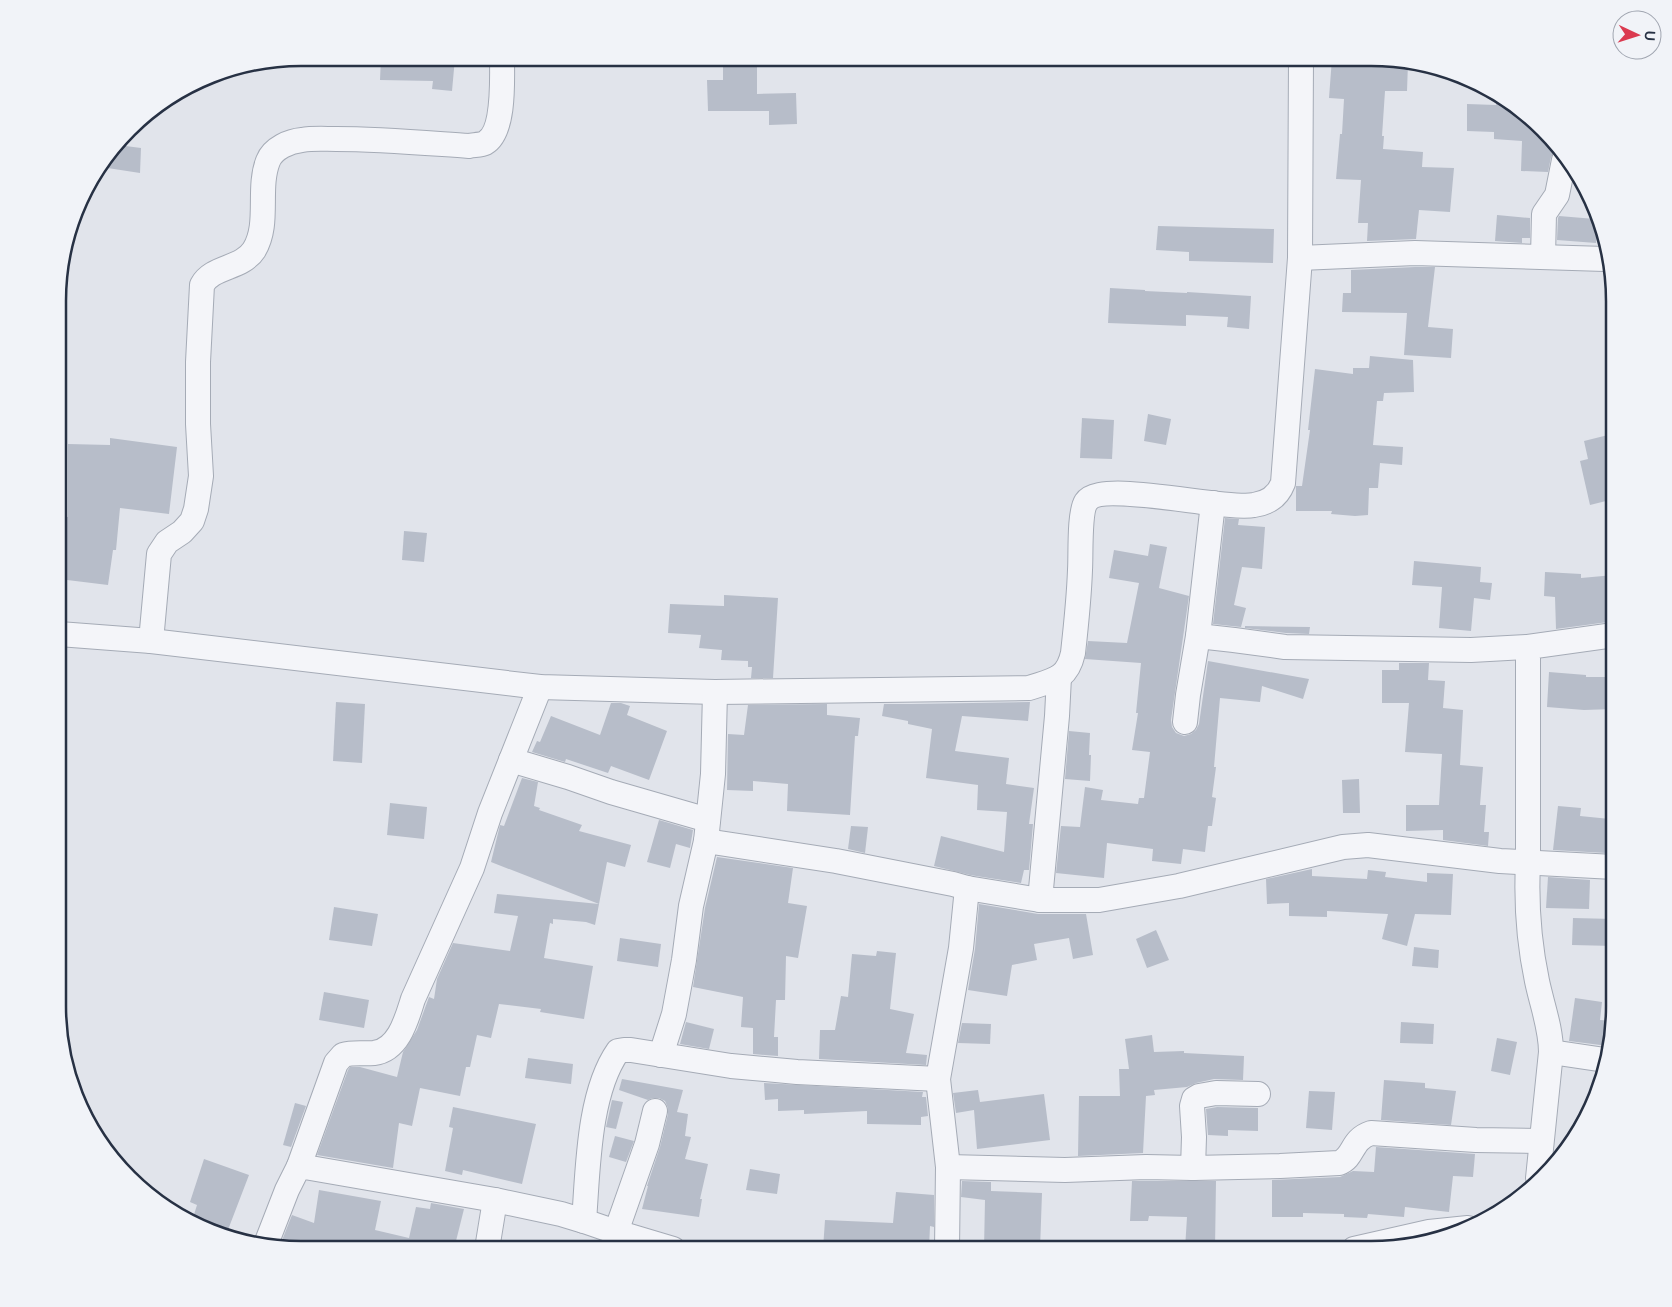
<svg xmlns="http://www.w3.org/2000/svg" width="1672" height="1307" font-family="Lato,sans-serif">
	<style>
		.building { fill: #b7bdc9 }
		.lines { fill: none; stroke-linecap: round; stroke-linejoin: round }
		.street-casing { stroke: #a5abb6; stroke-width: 26 }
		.street { stroke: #f4f5f9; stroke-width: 24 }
		.rim { fill: none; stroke: #273144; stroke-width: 2.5 }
	</style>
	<rect width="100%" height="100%" fill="#e1e4eb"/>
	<!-- building -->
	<g class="building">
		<path d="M381 58H455L452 91 432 89 433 81 380 80Z"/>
		<path d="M723 58H757V94L796 93 797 124 769 125V111H708L707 80H723Z"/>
		<path d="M1332 58H1386L1408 63 1407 91H1385L1382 136H1384L1383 149 1423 152 1422 167 1454 168 1450 212 1419 210 1416 239 1367 241 1368 223H1358L1361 180 1336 179 1340 134H1342L1344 99 1329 98Z"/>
		<path d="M1497 97 1532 118 1556 150 1551 157 1548 172 1521 171 1522 141 1494 139V132L1467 131V104L1496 105Z"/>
		<path d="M118 145 141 148 140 173 101 167Z"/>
		<path d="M1497 215 1530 218V238H1522V243L1495 241Z"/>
		<path d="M1559 216 1595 219 1597 228 1596 243 1557 240 1558 218Z"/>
		<path d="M1158 226 1274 229 1273 263 1189 261V252L1156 250Z"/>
		<path d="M1415 267H1435L1428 327 1453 329 1451 358 1404 355 1407 313 1342 312 1343 293H1351V270Z"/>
		<path d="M1110 288 1145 290V291L1187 293V292L1251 296 1249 329 1227 327 1228 317 1186 315V326L1108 323Z"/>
		<path d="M1370 356 1413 360 1414 392 1384 393 1383 401H1377L1373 445 1403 447 1402 465 1380 463 1378 488H1369L1368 515 1355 516 1331 514 1332 511H1296V486H1302L1310 430H1308L1315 369 1353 374V368H1369Z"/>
		<path d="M1148 414 1171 419 1166 445 1144 441Z"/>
		<path d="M1082 418 1114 420 1112 459 1080 458Z"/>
		<path d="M1608 435 1614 463V499L1590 505 1580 461 1588 459 1584 441Z"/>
		<path d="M110 438 177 447 169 514 120 508 116 550H113L108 585 59 579V516L68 517V444L110 445Z"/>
		<path d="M1225 518 1239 519 1238 525 1265 527 1262 569 1242 567 1234 605 1246 608 1241 627 1213 624Z"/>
		<path d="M404 531 427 533 424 562 402 560Z"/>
		<path d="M1150 544 1167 547 1159 588 1189 596 1171 720 1172 727 1176 733 1184 736 1191 734 1196 730 1199 724 1208 661 1309 679 1303 699 1262 686 1260 702 1220 698 1214 767H1216L1212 797 1216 798 1212 826H1208L1205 852 1183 849 1181 864 1152 861 1153 849 1107 843 1104 878 1056 873 1061 826 1080 827 1085 787 1103 790 1101 800 1138 804 1139 798H1144L1150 752 1132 750 1138 713H1136L1141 663 1085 659 1088 641 1127 643 1139 583 1109 578 1114 550 1148 556Z"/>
		<path d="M1414 561 1481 567 1480 582 1492 583 1490 600 1474 598 1471 631 1439 628 1442 587 1412 585Z"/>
		<path d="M1545 572 1581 574V578L1614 575V598L1607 599 1608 622 1556 629 1555 597 1544 596Z"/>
		<path d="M724 595 778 598 773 678H751L752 667H748V661L721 660 722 650 699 648 701 635 668 633 670 604 724 606Z"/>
		<path d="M1245 626 1310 627 1309 634 1286 633 1245 628Z"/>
		<path d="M1399 663H1429L1428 680 1445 681 1443 708 1463 710 1460 765 1483 767 1480 805H1486L1484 832H1489L1488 846 1443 840V830L1406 831V805H1439L1442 754 1405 752 1409 703H1382V670H1399Z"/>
		<path d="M1549 672 1586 675V677H1614V709L1584 710 1547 707Z"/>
		<path d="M336 702 365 704 362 763 333 761Z"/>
		<path d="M1030 702 1028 721 962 716 955 751 1009 758 1006 784 1034 788 1029 824H1033L1029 870H1024L1021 883 970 875 934 866 941 836 1004 852 1007 812 977 810 978 785 926 778 932 729 908 724V721L882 716 884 704H911Z"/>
		<path d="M611 703H621L630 706 627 715 667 731 649 780 611 766 608 773 566 759 565 762 532 752 537 741 540 742 551 716 600 735Z"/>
		<path d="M827 704V715L860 718 858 736H855L850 815 787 811 788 784 753 781V791L727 790 728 734 744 735 748 705Z"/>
		<path d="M1069 731 1090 733 1089 755H1091L1090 781 1065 779Z"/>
		<path d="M522 778 538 782 534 806 540 808 539 810 582 825 579 831 631 845 625 867 607 862 599 904 491 862 500 825 504 826Z"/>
		<path d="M1359 779 1360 813H1343L1342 780Z"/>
		<path d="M390 803 427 807 424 839 387 835Z"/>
		<path d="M1558 806 1581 808 1580 816 1610 819 1606 853 1553 850Z"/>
		<path d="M659 820 693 830 690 848 676 844 670 868 647 862Z"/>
		<path d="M851 826 868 827 865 853 848 849Z"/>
		<path d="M717 857 793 868 788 903 807 906 798 958 786 956 785 1000H776L774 1037H778V1056L753 1054V1028L741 1027 743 997 693 987 705 908Z"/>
		<path d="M1312 869V876L1367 879 1368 870 1386 872 1385 877 1427 882V873L1453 874 1451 915 1415 914 1407 946 1382 939 1388 914 1327 911V917L1289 916V903L1267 904 1266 879Z"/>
		<path d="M1548 877 1590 880 1589 909 1546 908Z"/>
		<path d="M497 894 599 904 595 925 586 922 553 919V924L550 923 544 958 593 966 584 1019 540 1012 541 1009 499 1004 491 1038 477 1035 470 1067H466L460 1096 420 1088 412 1126 399 1123 393 1168 317 1155 348 1070 350 1067H360L397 1077 403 1052 417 1030 429 997 434 999 437 979 453 943 510 951 518 916 494 913Z"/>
		<path d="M979 904 1038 914H1086L1093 955 1073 959 1069 938 1034 944 1037 960 1012 965 1007 996 968 990 975 949Z"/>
		<path d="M334 907 378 914 372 946 329 940Z"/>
		<path d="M1573 918 1614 919V946L1572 945Z"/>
		<path d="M1156 930 1169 960 1147 968 1136 939Z"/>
		<path d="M620 938 661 944 658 967 617 961Z"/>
		<path d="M1414 947 1439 950 1438 968 1412 966Z"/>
		<path d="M877 951 896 953 890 1009 914 1014 906 1053 927 1055 926 1065 819 1059 820 1030H835L841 996 848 997 852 954 876 956Z"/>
		<path d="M324 992 369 1000 364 1028 319 1020Z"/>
		<path d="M1575 998 1602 1002 1600 1020 1614 1021 1608 1046 1569 1041Z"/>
		<path d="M686 1022 714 1029 709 1049 680 1044Z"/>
		<path d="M1401 1022 1434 1024 1433 1044 1400 1043Z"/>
		<path d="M962 1023 991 1024 990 1044 958 1043Z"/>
		<path d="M1152 1035 1154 1052 1184 1051V1053L1244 1056 1243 1080 1214 1079 1196 1083 1187 1087 1154 1090 1155 1095 1146 1096 1143 1153 1078 1156 1079 1096H1120L1119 1069H1129L1125 1039Z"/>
		<path d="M1497 1038 1517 1042 1510 1075 1491 1071Z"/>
		<path d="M528 1058 573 1064 571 1084 525 1078Z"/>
		<path d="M622 1079 683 1090 677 1112 688 1114 685 1136 691 1137 685 1159 708 1164 700 1199H702L699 1217 642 1209 648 1186H647L660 1147 668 1114V1108L665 1101 659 1098H652L648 1100 619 1090Z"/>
		<path d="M1384 1080 1425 1083V1088L1456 1091 1451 1125 1381 1120Z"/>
		<path d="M764 1083 923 1092 922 1097H926L928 1116 921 1117V1125L867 1124V1111L804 1114V1110L778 1111V1099L765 1100Z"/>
		<path d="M978 1090 980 1102 1044 1094 1050 1140 977 1149 974 1110 956 1113 953 1093Z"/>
		<path d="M1309 1091 1335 1092 1332 1130 1306 1128Z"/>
		<path d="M612 1100 623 1102 616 1129 606 1127Z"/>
		<path d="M295 1103 306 1106 291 1147 283 1145Z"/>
		<path d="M453 1107 536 1124 522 1184 463 1170 462 1175 445 1171 453 1128 449 1127Z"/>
		<path d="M1217 1107 1258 1108V1131L1228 1130V1136L1208 1135 1206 1109Z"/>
		<path d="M615 1136 634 1141 626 1162 609 1157Z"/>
		<path d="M1376 1147 1475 1154 1473 1177 1453 1176 1449 1212 1405 1207 1404 1217 1368 1214 1367 1218 1344 1217V1214L1303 1213V1217H1272V1180L1340 1177 1353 1171 1374 1172Z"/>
		<path d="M204 1159 249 1175 226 1235 208 1231 192 1221 197 1205 190 1202Z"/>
		<path d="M750 1169 780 1174 777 1194 746 1190Z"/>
		<path d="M962 1181 991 1182V1191L1042 1193 1040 1249H984L985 1200 961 1197Z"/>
		<path d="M1132 1181H1216L1215 1249H1185L1187 1217 1149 1216 1148 1221H1130Z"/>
		<path d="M319 1190 381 1201 375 1230 409 1238 416 1207 430 1209 431 1203 464 1209 454 1249H286L279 1248 292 1215 314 1223Z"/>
		<path d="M896 1192 934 1195V1227L930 1226 929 1249 850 1248V1249H823L825 1220 893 1223Z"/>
	</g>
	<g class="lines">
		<defs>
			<g id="street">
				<path d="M1543 257 1544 214 1557 195 1564 160"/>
				<path d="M1300 258 1415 253 1605 259"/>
				<path d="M59 634 151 641 540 687 715 692 1029 688C1053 680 1067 680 1073 653 1076 626 1079 598 1080 570 1081 555 1079 513 1086 502 1100 479 1225 511 1254 505 1268 503 1278 496 1283 483L1300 258 1301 58"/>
				<path d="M1198 636 1234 640 1285 647 1471 650 1528 647"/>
				<path d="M151 641 159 554 167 542 182 532 192 521 196 509 201 476 198 424V362L202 285C212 266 242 269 254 250 270 224 257 189 268 161 273 148 290 141 302 140 313 138 325 139 336 139 381 139 425 143 469 146 474 145 481 145 485 143 505 132 502 78 502 58"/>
				<path d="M1185 722 1188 695 1198 636 1213 503"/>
				<path d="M511 760 568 777 611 792 708 820"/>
				<path d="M706 841 836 861 953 884 967 888 1040 900H1099L1179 886 1343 847 1368 845 1500 861 1614 867"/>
				<path d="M1040 900 1057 716 1059 677"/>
				<path d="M1551 1052 1605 1060"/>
				<path d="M661 1055 674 1014 684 960 691 906 706 841 713 774 715 692"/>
				<path d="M299 1166 336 1063 343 1055C353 1052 363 1054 374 1053 399 1050 407 1018 413 999L472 868 490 813 540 687"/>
				<path d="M948 1167 1065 1170 1146 1167 1193 1168 1194 1137 1192 1106 1194 1099 1199 1096 1216 1093 1258 1094"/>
				<path d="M1193 1168 1280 1166 1339 1163C1355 1157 1350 1140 1371 1133L1476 1140 1541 1141"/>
				<path d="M1538 1178 1551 1052C1551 1028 1542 1005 1537 981 1529 943 1526 903 1528 863V647L1614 635"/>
				<path d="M584 1221C588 1170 588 1094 618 1051L624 1050H631L731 1066 797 1072 938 1079"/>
				<path d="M616 1232 647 1144 655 1111"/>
				<path d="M266 1244 287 1190 299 1166 495 1200 561 1214 584 1221 616 1232 673 1249"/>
				<path d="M487 1249 495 1200"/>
				<path d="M947 1249 948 1167 938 1079 961 948 967 888"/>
				<path d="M1354 1249 1429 1232 1468 1228"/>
			</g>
		</defs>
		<!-- street casing -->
		<use href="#street" class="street-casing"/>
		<!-- street -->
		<use href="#street" class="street"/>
	</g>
	<!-- crop -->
	<path d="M0 0H1672V1307H0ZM301 66H1371A235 235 0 0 1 1606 301V1006A235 235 0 0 1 1371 1241H301A235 235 0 0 1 66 1006V301A235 235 0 0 1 301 66Z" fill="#f1f3f8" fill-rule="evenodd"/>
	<path class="rim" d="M301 66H1371A235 235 0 0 1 1606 301V1006A235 235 0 0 1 1371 1241H301A235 235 0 0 1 66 1006V301A235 235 0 0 1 301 66Z"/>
	<!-- north arrow -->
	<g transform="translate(1637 35) rotate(94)"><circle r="24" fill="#f1f3f8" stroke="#a0a5b0"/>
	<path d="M0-4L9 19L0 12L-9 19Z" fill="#db3a50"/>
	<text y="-8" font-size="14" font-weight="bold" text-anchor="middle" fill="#273144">U</text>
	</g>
</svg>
